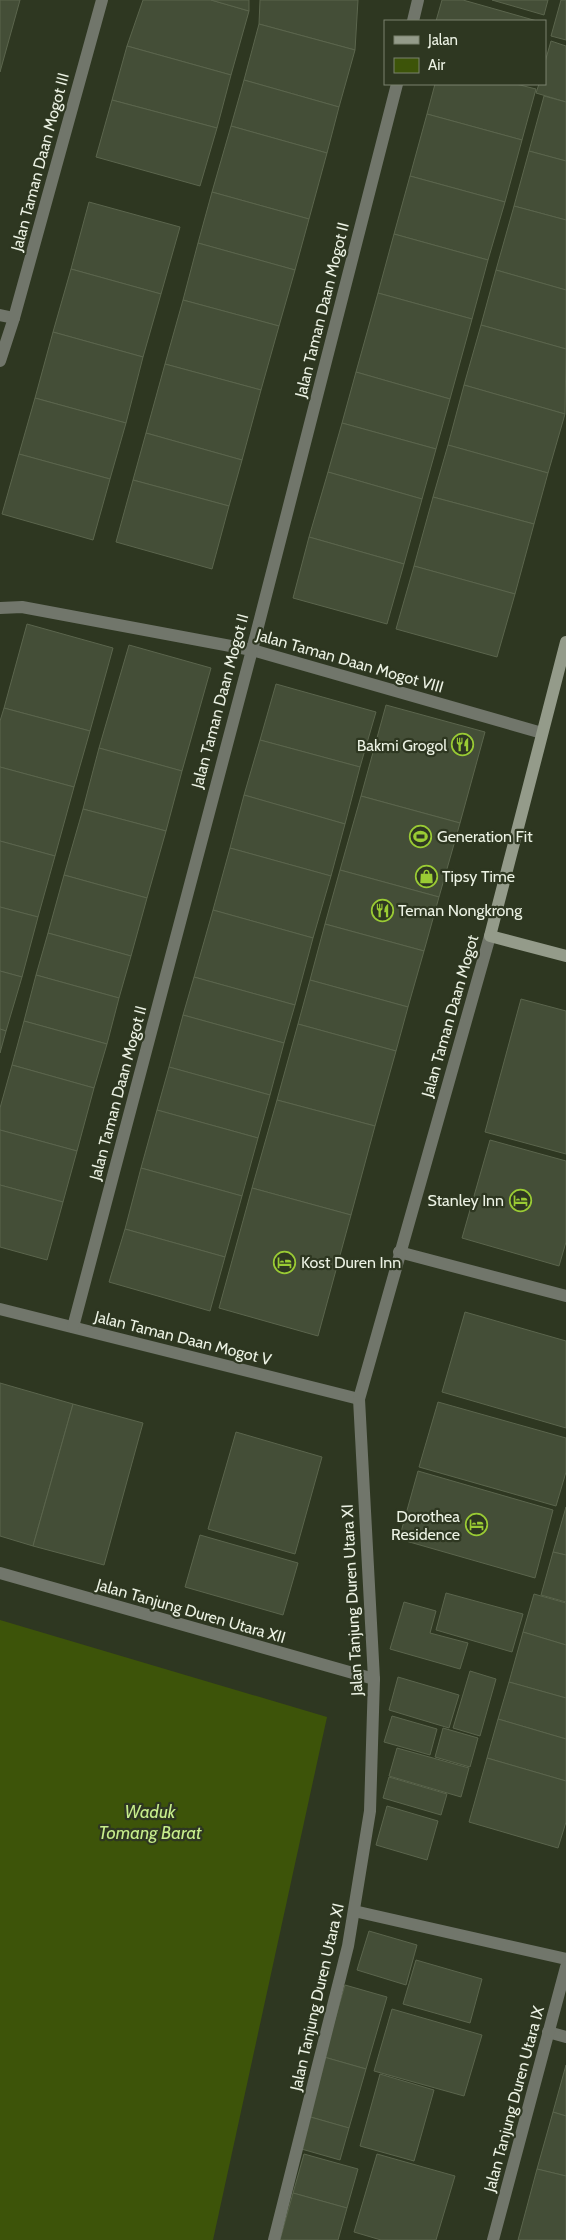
<svg xmlns="http://www.w3.org/2000/svg" width="566" height="2240" font-family="Cabin,sans-serif">
	<style>
		.water { fill: #3d5409 }
		.building { fill: #444e37; stroke: #5b654d }
		.lines { fill: none; stroke-linecap: round; stroke-linejoin: round }
		.street { stroke: #71766b; stroke-width: 12 }
		.secondary { stroke: #949b8a; stroke-width: 12 }
		.labels { text-anchor: middle; dominant-baseline: central; stroke-width: 4.5; stroke-linejoin: round; paint-order: stroke }
		.street-label { font-size: 16px; fill: #ecf2e4; stroke: #2e3721 }
		.poi-label { font-size: 16px; fill: #ecf2e4; stroke: #2e3721; text-anchor: start }
		.water-label { font-size: 18px; font-style: italic; fill: #c7ed8c; stroke: #2e3721 }
	</style>
	<rect width="100%" height="100%" fill="#2e3721"/>
	<!-- water -->
	<path class="water" d="M0 1620 327 1717 213 2240H0Z"/>
	<!-- building -->
	<g class="building">
		<path d="M0 0H20L0 72Z"/>
		<path d="M143 0H211L249 11 231 75 127 46Z"/>
		<path d="M211 0H249V11Z"/>
		<path d="M260 0H358L355 50 259 24Z"/>
		<path d="M442 0H463L537 21H436Z"/>
		<path d="M492 0H548L544 15Z"/>
		<path d="M561 0H566V40L551 36Z"/>
		<path d="M259 24 355 50 339 107 244 80Z"/>
		<path d="M551 41 566 46V102L536 93 539 84H545V62Z"/>
		<path d="M127 46 231 75 217 128 112 100Z"/>
		<path d="M244 80 339 107 327 153 231 126Z"/>
		<path d="M435 84H516L536 89 522 140 427 114Z"/>
		<path d="M544 96 566 102V161L529 151Z"/>
		<path d="M112 100 217 128 200 186 96 157Z"/>
		<path d="M427 114 522 140 505 202 410 176Z"/>
		<path d="M231 126 327 153 309 219 212 192Z"/>
		<path d="M529 151 566 161V220L514 206Z"/>
		<path d="M410 176 505 202 488 260 394 234Z"/>
		<path d="M212 192 309 219 295 270 198 243Z"/>
		<path d="M89 202 180 227 161 294 71 269Z"/>
		<path d="M514 206 566 220V290L496 270Z"/>
		<path d="M394 234 488 260 472 319 378 293Z"/>
		<path d="M198 243 295 270 279 326 183 300Z"/>
		<path d="M71 269 161 294 143 357 53 332Z"/>
		<path d="M496 270 566 290V349L481 325Z"/>
		<path d="M378 293 472 319 450 399 356 372Z"/>
		<path d="M183 300 279 326 261 390 165 364Z"/>
		<path d="M481 325 566 349 565 414 464 385Z"/>
		<path d="M53 332 143 357 126 423 35 398Z"/>
		<path d="M165 364 261 390 242 460 146 433Z"/>
		<path d="M356 372 450 399 436 449 342 423Z"/>
		<path d="M464 385 565 414 548 473 448 445Z"/>
		<path d="M35 398 126 423 110 479 19 454Z"/>
		<path d="M342 423 436 449 422 499 328 472Z"/>
		<path d="M146 433 242 460 229 506 133 480Z"/>
		<path d="M448 445 548 473 534 524 433 497Z"/>
		<path d="M19 454 110 479 93 540 2 514Z"/>
		<path d="M328 472 422 499 404 564 309 537Z"/>
		<path d="M133 480 229 506 212 569 116 542Z"/>
		<path d="M433 497 534 524 515 594 414 566Z"/>
		<path d="M309 537 404 564 387 624 293 598Z"/>
		<path d="M414 566 515 594 497 657 396 629Z"/>
		<path d="M27 624 113 648 90 731 4 708Z"/>
		<path d="M129 645 211 668 182 771 99 748Z"/>
		<path d="M276 684 376 712 360 767 260 740Z"/>
		<path d="M386 705 485 732 460 823 361 796Z"/>
		<path d="M4 708 90 731 74 787 0 767V721Z"/>
		<path d="M260 740 360 767 345 824 244 795Z"/>
		<path d="M99 748 182 771 166 831 83 809Z"/>
		<path d="M0 767 74 787 55 856 0 841Z"/>
		<path d="M244 795 345 824 331 876 230 848Z"/>
		<path d="M361 796 460 823 439 897 340 870Z"/>
		<path d="M83 809 166 831 147 898 64 875Z"/>
		<path d="M0 841 55 856 38 917 0 907Z"/>
		<path d="M230 848 331 876 313 938 213 910Z"/>
		<path d="M340 870 439 897 424 951 325 924Z"/>
		<path d="M64 875 147 898 131 956 48 933Z"/>
		<path d="M0 907 38 917 22 977 0 971Z"/>
		<path d="M213 910 313 938 295 1005 194 977Z"/>
		<path d="M325 924 424 951 408 1007 310 980Z"/>
		<path d="M48 933 131 956 119 998 36 975Z"/>
		<path d="M0 971 22 977 6 1031 0 1029Z"/>
		<path d="M36 975 119 998 107 1044 24 1021Z"/>
		<path d="M194 977 295 1005 284 1043 183 1015Z"/>
		<path d="M310 980 408 1007 396 1051 298 1024Z"/>
		<path d="M521 999 566 1011V1154L485 1132Z"/>
		<path d="M183 1015 284 1043 270 1095 169 1067Z"/>
		<path d="M24 1021 107 1044 94 1088 12 1065Z"/>
		<path d="M298 1024 396 1051 375 1126 277 1100Z"/>
		<path d="M0 1029 6 1031 0 1053Z"/>
		<path d="M12 1065 94 1088 77 1151 0 1130V1108Z"/>
		<path d="M169 1067 270 1095 258 1138 157 1110Z"/>
		<path d="M277 1100 375 1126 351 1215 252 1188Z"/>
		<path d="M157 1110 258 1138 242 1196 141 1168Z"/>
		<path d="M0 1130 77 1151 63 1202 0 1185Z"/>
		<path d="M490 1140 566 1161V1242L559 1266 462 1238Z"/>
		<path d="M141 1168 242 1196 225 1257 125 1229Z"/>
		<path d="M0 1185 63 1202 47 1260 0 1247Z"/>
		<path d="M252 1188 351 1215 318 1336 219 1308Z"/>
		<path d="M125 1229 225 1257 210 1311 109 1282Z"/>
		<path d="M465 1312 566 1341V1428L442 1392Z"/>
		<path d="M0 1383 73 1404 33 1546 0 1536Z"/>
		<path d="M438 1402 566 1438V1472L556 1506 419 1467Z"/>
		<path d="M73 1404 143 1423 104 1565 33 1546Z"/>
		<path d="M236 1432 322 1457 295 1554 208 1529Z"/>
		<path d="M418 1471 553 1510 535 1578 399 1539Z"/>
		<path d="M566 1507V1555L553 1552Z"/>
		<path d="M200 1535 298 1563 283 1615 185 1587Z"/>
		<path d="M553 1552 566 1555V1602L541 1595Z"/>
		<path d="M446 1593 523 1614 512 1652 436 1630Z"/>
		<path d="M534 1594 566 1603V1645L523 1632Z"/>
		<path d="M404 1602 436 1611 430 1633 468 1643 460 1669 390 1649Z"/>
		<path d="M523 1632 566 1645V1698L509 1682Z"/>
		<path d="M470 1671 496 1679 480 1736 453 1728Z"/>
		<path d="M398 1677 459 1695 449 1728 389 1710Z"/>
		<path d="M509 1682 566 1698V1739L498 1719Z"/>
		<path d="M392 1716 437 1729 430 1755 384 1742Z"/>
		<path d="M498 1719 566 1739V1781L487 1758Z"/>
		<path d="M443 1728 478 1738 470 1767 435 1757Z"/>
		<path d="M397 1748 469 1768 461 1797 389 1776Z"/>
		<path d="M487 1758 566 1781V1822L558 1848 469 1822Z"/>
		<path d="M389 1777 447 1794 441 1815 383 1798Z"/>
		<path d="M387 1806 438 1821 427 1860 376 1845Z"/>
		<path d="M369 1931 417 1945 406 1985 357 1970Z"/>
		<path d="M416 1960 482 1979 470 2023 403 2004Z"/>
		<path d="M345 1985 387 1997 366 2069 324 2057Z"/>
		<path d="M392 2009 482 2035 464 2096 374 2071Z"/>
		<path d="M324 2057 366 2069 349 2128 307 2116Z"/>
		<path d="M566 2065V2116L553 2112Z"/>
		<path d="M380 2074 434 2090 414 2161 360 2146Z"/>
		<path d="M553 2112 566 2116V2176L537 2169Z"/>
		<path d="M307 2116 349 2128 340 2160 298 2148Z"/>
		<path d="M304 2154 358 2169 347 2208 293 2193Z"/>
		<path d="M377 2154 455 2176 436 2240H381L354 2232Z"/>
		<path d="M537 2169 566 2176V2240H518Z"/>
		<path d="M293 2193 347 2208 338 2240H280Z"/>
	</g>
	<g class="lines">
		<!-- street -->
		<g class="street">
			<path d="M413 21 418 0"/>
			<path d="M0 315 14 318"/>
			<path d="M0 361 14 318 102 0"/>
			<path d="M0 608 22 607 252 650 542 733"/>
			<path d="M399 1252 566 1296"/>
			<path d="M0 1309 359 1399"/>
			<path d="M73 1327 252 650 397 84"/>
			<path d="M0 1573 374 1679"/>
			<path d="M354 1911 566 1959"/>
			<path d="M548 2032 566 2037"/>
			<path d="M274 2240 348 1946 370 1811 374 1679 359 1399 490 936"/>
			<path d="M493 2240 566 1967"/>
		</g>
		<!-- secondary -->
		<path class="secondary" d="M566 642 490 936 566 956"/>
	</g>
	<!-- icons -->
	<defs>
		<symbol id="restaurant-ring" viewBox="-11 -11 22 22"><circle r="9.5" fill="#2e3721" stroke="#9acb34" stroke-width="1.5"/><path d="M-5-6h1v4h1v-4h1v4h1v-4h1v5L-1.5 .5V6h-2V.5L-5-1ZM5-6V6H3V1.5H1.5Q1.5-4 5-6Z" fill="#9acb34"/></symbol>
		<symbol id="stadium-ring" viewBox="-11 -11 22 22"><circle r="9.5" fill="#2e3721" stroke="#9acb34" stroke-width="1.5"/><path d="M0-5a6.5 5 0 1 0 0 10a6.5 5 0 1 0 0-10ZM-3.5-1.8h7v3.6h-7Z" fill="#9acb34"/></symbol>
		<symbol id="shop-ring" viewBox="-11 -11 22 22"><circle r="9.5" fill="#2e3721" stroke="#9acb34" stroke-width="1.5"/><path d="M-5-2.5h2.3a2.7 3.5 0 0 1 5.4 0H5L5.5 6h-11ZM-1.5-2.5h3a1.5 2.3 0 0 0-3 0Z" fill="#9acb34"/></symbol>
		<symbol id="hotel-ring" viewBox="-11 -11 22 22"><circle r="9.5" fill="#2e3721" stroke="#9acb34" stroke-width="1.5"/><path d="M-6-4.5h1.5V1H6V5H4.5V3h-9V5H-6ZM-4 0a1.8 1.8 0 1 1 3.6 0ZM.5 0V-2.5h3Q6-2.5 6 0Z" fill="#9acb34"/></symbol>
	</defs>
	<g fill-rule="evenodd">
		<use href="#restaurant-ring" x="450" y="732" width="25" height="25"/>
		<use href="#stadium-ring" x="408" y="824" width="25" height="25"/>
		<use href="#shop-ring" x="414" y="864" width="25" height="25"/>
		<use href="#restaurant-ring" x="370" y="898" width="25" height="25"/>
		<use href="#hotel-ring" x="508" y="1188" width="25" height="25"/>
		<use href="#hotel-ring" x="272" y="1250" width="25" height="25"/>
		<use href="#hotel-ring" x="464" y="1512" width="25" height="25"/>
	</g>
	<g class="labels">
		<!-- street labels -->
		<g class="street-label">
			<text transform="translate(40 162) rotate(-75)">Jalan Taman Daan Mogot III</text>
			<text transform="translate(322 310) rotate(-76)">Jalan Taman Daan Mogot II</text>
			<text transform="translate(350 661) rotate(16)">Jalan Taman Daan Mogot VIII</text>
			<text transform="translate(220 701) rotate(-75)">Jalan Taman Daan Mogot II</text>
			<text transform="translate(450 1016) rotate(-74)">Jalan Taman Daan Mogot</text>
			<text transform="translate(118 1093) rotate(-75)">Jalan Taman Daan Mogot II</text>
			<text transform="translate(183 1338) rotate(14)">Jalan Taman Daan Mogot V</text>
			<text transform="translate(352 1600) rotate(-93)">Jalan Tanjung Duren Utara XI</text>
			<text transform="translate(191 1611) rotate(16)">Jalan Tanjung Duren Utara XII</text>
			<text transform="translate(317 1997) rotate(-77)">Jalan Tanjung Duren Utara XI</text>
			<text transform="translate(514 2099) rotate(-75)">Jalan Tanjung Duren Utara IX</text>
		</g>
		<!-- poi labels -->
		<g class="poi-label">
			<text x="447" y="745" text-anchor="end">Bakmi Grogol</text>
			<text x="437" y="836">Generation Fit</text>
			<text x="442" y="876">Tipsy Time</text>
			<text x="398" y="910">Teman Nongkrong</text>
			<text x="504" y="1200" text-anchor="end">Stanley Inn</text>
			<text x="301" y="1262">Kost Duren Inn</text>
			<text x="460" y="1516" text-anchor="end">Dorothea<tspan x="460" dy="18">Residence</tspan></text>
		</g>
		<!-- water labels -->
		<g class="water-label">
			<text x="150" y="1812">Waduk<tspan x="150" dy="21">Tomang Barat</tspan></text>
		</g>
	</g>
	<!-- legend -->
	<rect x="384" y="20" width="162" height="65" fill="#2e3721" stroke="#7a826f"/>
	<rect x="394" y="36" width="25" height="8" fill="#949b8a" stroke="#7a826f"/>
	<text x="428" y="45" font-size="15" fill="#ecf2e4">Jalan</text>
	<rect x="394" y="58" width="25" height="15" fill="#3d5409" stroke="#7a826f"/>
	<text x="428" y="70" font-size="15" fill="#ecf2e4">Air</text>
</svg>
